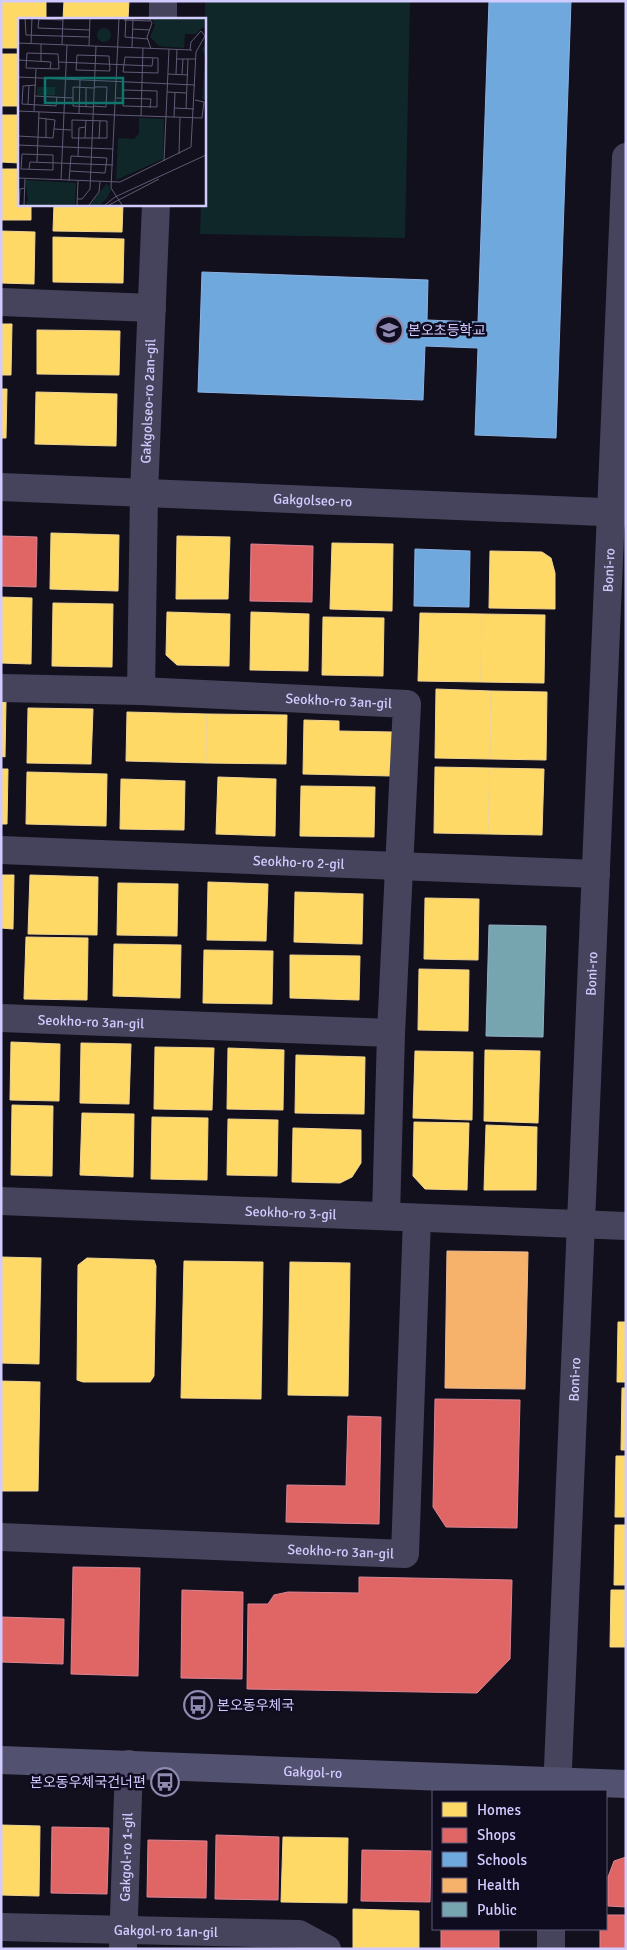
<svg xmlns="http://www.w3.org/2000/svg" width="627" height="1950" font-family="Signika,'Noto Sans KR',sans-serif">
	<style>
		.green { fill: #0f2728 }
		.homes { fill: #ffd966; stroke: #f2d594 }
		.shops { fill: #e06666; stroke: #dc8494 }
		.schools { fill: #6fa8dc; stroke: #8db2e6 }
		.health { fill: #f6b26b; stroke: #ebba97 }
		.public { fill: #76a5af; stroke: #92b0c7 }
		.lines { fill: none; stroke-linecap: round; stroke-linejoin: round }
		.minor { stroke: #46445d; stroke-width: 28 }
		.tertiary { stroke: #46445d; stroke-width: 28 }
		.secondary { stroke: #535170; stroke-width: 28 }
		.labels { text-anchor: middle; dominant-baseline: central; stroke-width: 5; stroke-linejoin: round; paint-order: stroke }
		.poi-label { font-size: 14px; fill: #d2cbff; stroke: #0f0c20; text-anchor: start }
		.street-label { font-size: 14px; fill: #d2cbff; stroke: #0f0c20 }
		.inset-road { fill: none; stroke: #5f5b77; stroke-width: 1 }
		.view { fill: #0f766e; fill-opacity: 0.15; stroke: #0f766e; stroke-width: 2.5 }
		.inset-edge { fill: none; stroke: #d2cbff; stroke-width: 2.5 }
	</style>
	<rect width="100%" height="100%" fill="#12101c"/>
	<!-- green -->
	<path class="green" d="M205 1H410L405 238 200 234 201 204H204Z"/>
	<!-- homes -->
	<g class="homes">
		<path d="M1 1H46V19H19V48H1Z"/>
		<path d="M64 1H129L128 19H63Z"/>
		<rect x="1" y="54" width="18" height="52"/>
		<path d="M1 115H19V163L1 162Z"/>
		<path d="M1 169H19V204H31V220H1Z"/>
		<path d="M54 204H123L122 232 53 231Z"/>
		<path d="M1 231 35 232 34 284 1 283Z"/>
		<path d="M53 237 124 239 123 283 53 282Z"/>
		<path d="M1 324H12L11 375H1Z"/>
		<path d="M37 330 120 331 119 375 37 374Z"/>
		<path d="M1 389H7L6 438H1Z"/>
		<path d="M36 392 117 394 116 446 35 444Z"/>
		<path d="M51 533 119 535 118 591 50 589Z"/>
		<path d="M177 536 230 537 228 599H176Z"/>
		<path d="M332 543 393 544 392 611 330 609Z"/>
		<path d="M490 551 542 552 551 558 555 573V609L489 608Z"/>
		<path d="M1 597 32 598 31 664 1 663Z"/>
		<path d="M53 603 113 604 112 667 52 666Z"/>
		<path d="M167 612 230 614 229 666 177 665 166 655Z"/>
		<path d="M251 612 309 614 308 671 250 670Z"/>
		<path d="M420 613 482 614 481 682 418 681Z"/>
		<path d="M482 614 545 615 544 683 481 682Z"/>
		<path d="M323 617 384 618 383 676 322 675Z"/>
		<path d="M436 689 491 691 490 759 435 758Z"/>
		<path d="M491 691 547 692 546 760 490 759Z"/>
		<path d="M1 702H6L5 757 1 756Z"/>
		<path d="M28 708 93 709 91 764 27 763Z"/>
		<path d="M127 712 207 714 206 763 126 761Z"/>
		<path d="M207 714 287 715 286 764 206 763Z"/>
		<path d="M304 720 339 721V731L392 732 391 776 303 774Z"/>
		<path d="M435 767 490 768 488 834 434 833Z"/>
		<path d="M490 768 544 769 542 835 488 834Z"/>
		<path d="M1 769H8L7 824H1Z"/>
		<path d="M27 772 107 774 106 826 26 824Z"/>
		<path d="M218 777 276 779 275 836 216 834Z"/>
		<path d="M121 779 185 781 184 830 120 829Z"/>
		<path d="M301 786 375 787 374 837 300 836Z"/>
		<path d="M1 875H14L13 929 1 928Z"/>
		<path d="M30 875 98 877 97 935 28 934Z"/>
		<path d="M208 882 268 884 266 941 207 940Z"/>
		<path d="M118 883 178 884 177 936 117 935Z"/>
		<path d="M295 892 363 894 362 944 294 942Z"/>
		<path d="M425 898 479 899 478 960 424 959Z"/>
		<path d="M26 937 88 938 87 1000 24 999Z"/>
		<path d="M114 944 181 945 180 998 113 996Z"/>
		<path d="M204 950 273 951 272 1004 203 1003Z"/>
		<path d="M290 955 360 956 359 1000 290 998Z"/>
		<path d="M419 969 469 970 468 1031 418 1030Z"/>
		<path d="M11 1042 60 1044 59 1101 10 1100Z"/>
		<path d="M81 1043 131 1044 129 1104 80 1103Z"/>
		<path d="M155 1047 214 1048 212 1110 154 1109Z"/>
		<path d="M228 1048 284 1050 283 1110 227 1109Z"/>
		<path d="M485 1050 540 1051 538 1123 484 1121Z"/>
		<path d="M415 1051 473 1052 472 1120 413 1118Z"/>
		<path d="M296 1055 365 1057 364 1114 295 1113Z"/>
		<path d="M12 1105 53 1106 52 1176 11 1175Z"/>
		<path d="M82 1113 134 1114 133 1177 80 1175Z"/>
		<path d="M152 1117 208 1118 207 1180 151 1179Z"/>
		<path d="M228 1119 278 1120 277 1176 227 1175Z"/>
		<path d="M414 1122 469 1123 467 1190 425 1189 413 1176Z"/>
		<path d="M486 1125 537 1127 536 1190H484Z"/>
		<path d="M293 1128 361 1130V1163L352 1177 340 1183 292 1182Z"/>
		<path d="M1 1257 41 1258 39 1364 1 1363Z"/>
		<path d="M87 1258 154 1260 156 1266 154 1376 150 1382H83L77 1380 78 1265Z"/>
		<path d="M184 1261 263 1262 261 1399 181 1398Z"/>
		<path d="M290 1262 350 1263 348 1396 288 1395Z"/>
		<path d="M618 1322H626V1382H617Z"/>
		<path d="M1 1381 40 1382 38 1491H1Z"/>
		<path d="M622 1388H626V1450H621Z"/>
		<path d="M616 1456H626V1517H615Z"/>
		<path d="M615 1525H626V1585H614Z"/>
		<path d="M611 1590H626V1647H610Z"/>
		<path d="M1 1825 40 1826 39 1896 1 1895Z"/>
		<path d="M283 1837 348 1838 347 1903 281 1902Z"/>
		<path d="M353 1909 419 1911V1949H353Z"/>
	</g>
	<!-- shops -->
	<g class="shops">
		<path d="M1 536 37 537 36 587 1 586Z"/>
		<path d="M251 544 313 546 312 602 250 601Z"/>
		<path d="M435 1399 520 1400 517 1528 446 1527 433 1507Z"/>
		<path d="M348 1416 381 1417 379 1524 286 1522 287 1485 346 1486Z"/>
		<path d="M73 1567 140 1568 138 1676 71 1674Z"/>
		<path d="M359 1577 512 1580 510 1659 477 1693 247 1689 248 1604H268L274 1595 288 1592 359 1593Z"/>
		<path d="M182 1590 243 1592 242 1679 181 1678Z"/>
		<path d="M1 1617 64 1619 63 1664 1 1662Z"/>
		<path d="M52 1827 109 1828 107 1894 51 1893Z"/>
		<path d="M216 1835 279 1837 278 1900 215 1899Z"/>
		<path d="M148 1840 207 1841 206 1898 147 1897Z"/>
		<path d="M362 1850 431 1851 430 1902 361 1901Z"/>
		<path d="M626 1857V1907L608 1906V1877L614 1861Z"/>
		<path d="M606 1915H626V1949H600V1929H606Z"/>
		<rect x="441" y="1929" width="58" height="20"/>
	</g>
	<!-- schools -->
	<g class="schools">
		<path d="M489 1H571L556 438 475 435 478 348 425 346 423 400 198 392 202 272 428 280 427 320 478 322Z"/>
		<path d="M415 549 470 551 469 607 414 606Z"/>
	</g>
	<!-- health -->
	<path class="health" d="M447 1251 528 1252 525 1389 445 1388Z"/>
	<!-- public -->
	<path class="public" d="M489 925 546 926 543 1037 486 1036Z"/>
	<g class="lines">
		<!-- minor -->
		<g class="minor">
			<path d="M163 19V1"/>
			<path d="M1 302 152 308"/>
			<path id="s1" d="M1 688 141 691 407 704 391 1033 386 1216"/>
			<path id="s2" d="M141 691 144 493 156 204"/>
			<path id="s3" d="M1 850 596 874"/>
			<path id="s4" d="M1 1018 391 1033"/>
			<path id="s5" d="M1 1201 626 1226"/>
			<path id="s6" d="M1 1537 405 1554 417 1218"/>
			<path id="s7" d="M557 1791 626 157"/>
			<path id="s8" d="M1 1927 299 1934 327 1949"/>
			<path id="s9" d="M123 1947 129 1764"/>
			<path d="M551 1949V1929"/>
		</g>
		<!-- tertiary -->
		<path class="tertiary" id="s10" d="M1 487 626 513"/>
		<!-- secondary -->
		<path class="secondary" id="s11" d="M1 1760 626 1784"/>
	</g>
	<!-- icons -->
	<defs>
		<symbol id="school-ring" viewBox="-11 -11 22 22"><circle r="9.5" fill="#0f0c20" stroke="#8f8ab0" stroke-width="1.5"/><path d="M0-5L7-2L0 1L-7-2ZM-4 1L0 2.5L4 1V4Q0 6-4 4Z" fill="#8f8ab0"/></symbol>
		<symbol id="bus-ring" viewBox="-11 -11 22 22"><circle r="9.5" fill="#0f0c20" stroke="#8f8ab0" stroke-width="1.5"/><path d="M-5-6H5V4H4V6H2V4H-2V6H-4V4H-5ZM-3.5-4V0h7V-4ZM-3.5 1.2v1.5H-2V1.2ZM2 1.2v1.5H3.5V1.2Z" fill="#8f8ab0"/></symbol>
	</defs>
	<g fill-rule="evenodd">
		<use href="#school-ring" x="373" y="314" width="32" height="32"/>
		<use href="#bus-ring" x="182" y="1689" width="32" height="32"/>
		<use href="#bus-ring" x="149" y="1766" width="32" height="32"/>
	</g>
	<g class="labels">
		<!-- poi labels -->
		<g class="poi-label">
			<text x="408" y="330">본오초등학교</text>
			<text x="217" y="1705">본오동우체국</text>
			<text x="146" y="1782" text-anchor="end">본오동우체국건너편</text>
		</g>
		<!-- street labels -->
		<g class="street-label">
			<text stroke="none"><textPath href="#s2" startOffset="290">Gakgolseo-ro 2an-gil</textPath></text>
			<text stroke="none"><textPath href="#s10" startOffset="312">Gakgolseo-ro</textPath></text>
			<text stroke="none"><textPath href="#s7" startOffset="1222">Boni-ro</textPath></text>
			<text stroke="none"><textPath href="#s1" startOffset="338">Seokho-ro 3an-gil</textPath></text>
			<text stroke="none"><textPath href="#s3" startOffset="298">Seokho-ro 2-gil</textPath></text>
			<text stroke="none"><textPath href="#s7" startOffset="818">Boni-ro</textPath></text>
			<text stroke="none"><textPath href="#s4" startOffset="90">Seokho-ro 3an-gil</textPath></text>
			<text stroke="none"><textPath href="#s5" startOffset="290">Seokho-ro 3-gil</textPath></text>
			<text stroke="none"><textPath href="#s7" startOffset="412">Boni-ro</textPath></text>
			<text stroke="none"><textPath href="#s6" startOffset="340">Seokho-ro 3an-gil</textPath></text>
			<text stroke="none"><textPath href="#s11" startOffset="312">Gakgol-ro</textPath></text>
			<text stroke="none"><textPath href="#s9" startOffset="90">Gakgol-ro 1-gil</textPath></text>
			<text stroke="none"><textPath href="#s8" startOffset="165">Gakgol-ro 1an-gil</textPath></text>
		</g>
	</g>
	<!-- overview -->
	<g transform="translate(18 18)">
		<rect width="188" height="188" fill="#12101c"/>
		<path d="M133 0H187V11L185 9 178 16H167L166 30 141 28 132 19 137 7ZM79 17a7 7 0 1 1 14 0a7 7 0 1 1-14 0ZM187 26V81H184L187 39 184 31ZM19 69H37V77H19ZM121 100 146 101 145 141 98 162 100 120 116 121 121 116ZM7 162 58 165 57 187H7L10 182ZM89 165 93 172 89 180 82 187H72Z" fill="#0f2728"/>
		<path class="inset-road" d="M7 0 8 17 71 19M21 0 20 10 72 12M101 0 93 170 104 187M108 0 107 19 130 21M131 0 134 5 129 19 133 31M21 1 45 2M106 2 132 3M115 11 132 12M0 25 174 32M13 26 14 0M44 27 45 0M71 28 72 0M114 30 115 0M9 35 40 36 41 51 8 50ZM59 37 91 38 92 53 58 52ZM107 39 140 40V55L105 54ZM159 41H178M0 42 33 44 32 51M23 43V26M41 44 134 48 135 40M150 56 170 57M158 56 159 31M164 56 165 41M0 59 177 67M18 67 5 68 4 86 38 88 39 79M105 72 139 73V89L105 88ZM149 74 169 75M17 78 55 80M98 80 133 81 132 90M10 86 11 67M75 88 88 89 89 69H76M68 89V70M75 89 55 88V69L76 70M157 90 176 91M168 91 170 41M0 93 97 97M16 93 18 51M61 95 62 61M97 97 184 100 186 84 177 82M123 98 125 30M156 99 157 75M54 102 89 103V120H54ZM36 111 53 112M0 118 35 120 37 102 21 100M28 119V101M67 120 68 102M81 121 82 103M0 127 95 131M4 136 35 137V152L3 151ZM161 136 162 100M60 138 61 110 67 109M146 143 151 31M19 144 21 94M11 151 12 144 95 147M0 160 102 164 173 129 178 34 187 18 183 13 173 24 172 32M43 162 49 27M51 163 53 138 89 140 87 155 52 153M59 181H64L72 171 78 28M1 187 2 171 7 170M6 187 7 161M59 187 60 163M71 187 81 174 82 164M87 187 97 179 188 137M91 187 141 161"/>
		<path class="view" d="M27 60H105V85H27Z"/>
		<rect width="188" height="188" class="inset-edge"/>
	</g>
	<!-- border -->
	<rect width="627" height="1950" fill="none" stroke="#d2cbff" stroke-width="5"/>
	<!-- legend -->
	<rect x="432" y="1790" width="175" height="140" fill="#0f0c20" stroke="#5d5879"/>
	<rect x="442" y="1802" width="25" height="15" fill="#ffd966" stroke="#5d5879"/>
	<text x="477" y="1815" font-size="15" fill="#d2cbff">Homes</text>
	<rect x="442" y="1828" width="25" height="15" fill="#e06666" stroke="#5d5879"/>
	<text x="477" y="1840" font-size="15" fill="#d2cbff">Shops</text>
	<rect x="442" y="1852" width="25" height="15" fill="#6fa8dc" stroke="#5d5879"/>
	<text x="477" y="1865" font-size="15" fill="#d2cbff">Schools</text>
	<rect x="442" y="1878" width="25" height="15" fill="#f6b26b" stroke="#5d5879"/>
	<text x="477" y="1890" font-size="15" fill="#d2cbff">Health</text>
	<rect x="442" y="1902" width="25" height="15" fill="#76a5af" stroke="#5d5879"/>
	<text x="477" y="1915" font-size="15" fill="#d2cbff">Public</text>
</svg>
